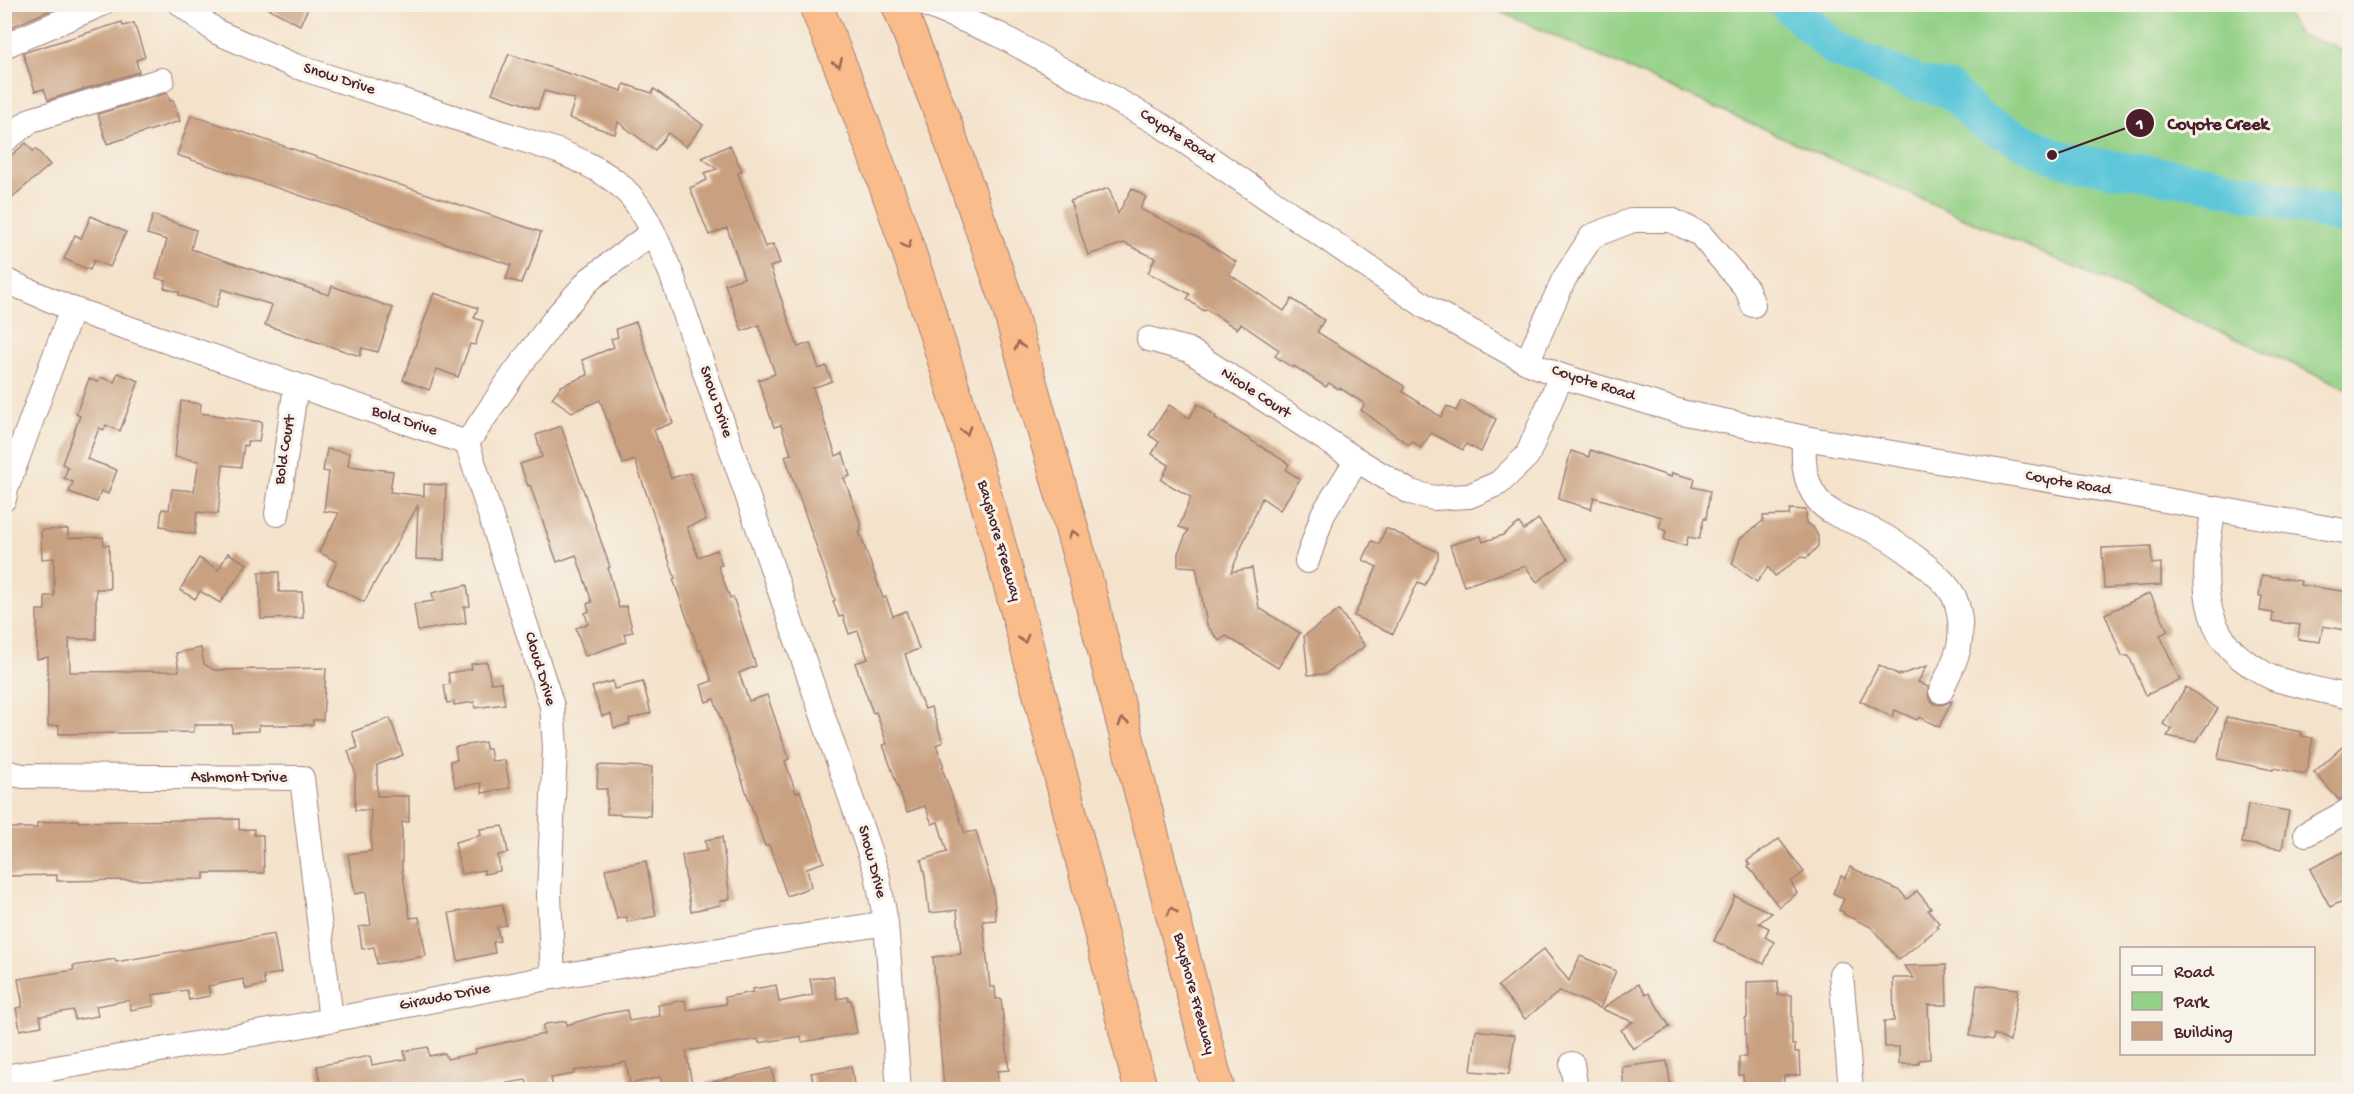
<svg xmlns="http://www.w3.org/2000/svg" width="2354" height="1094" font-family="'Gochi Hand',sans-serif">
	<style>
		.green { fill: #94d187; stroke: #6f7859; stroke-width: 1.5 }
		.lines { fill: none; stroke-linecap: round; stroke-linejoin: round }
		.river { stroke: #5dc7d9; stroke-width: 36 }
		.building { fill: #c9a181 }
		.minor-casing { stroke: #9f807b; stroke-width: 26 }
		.highway-casing { stroke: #9f807b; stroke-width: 35 }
		.minor { stroke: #fff; stroke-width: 24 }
		.highway { stroke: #f9bc8a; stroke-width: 33 }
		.oneway { stroke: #996656 }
		.labels { text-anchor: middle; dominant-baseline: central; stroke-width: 6; stroke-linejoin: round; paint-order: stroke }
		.street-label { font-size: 16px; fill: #4a1f2b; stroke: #f7f3e8 }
		.leader { fill: none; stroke: #4a1f2b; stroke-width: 2 }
		.callout-dot { fill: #4a1f2b; stroke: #f7f3e8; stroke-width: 2 }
		.mark-label { font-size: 18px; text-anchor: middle; font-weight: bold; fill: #fff }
		.callout-label { font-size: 18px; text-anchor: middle; font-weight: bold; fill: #4a1f2b; stroke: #f7f3e8; stroke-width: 6; stroke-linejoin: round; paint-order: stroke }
	</style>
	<rect width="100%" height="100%" fill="#f7f3e8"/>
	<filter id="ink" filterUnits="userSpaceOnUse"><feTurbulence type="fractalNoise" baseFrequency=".0167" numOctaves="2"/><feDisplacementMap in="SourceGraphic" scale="12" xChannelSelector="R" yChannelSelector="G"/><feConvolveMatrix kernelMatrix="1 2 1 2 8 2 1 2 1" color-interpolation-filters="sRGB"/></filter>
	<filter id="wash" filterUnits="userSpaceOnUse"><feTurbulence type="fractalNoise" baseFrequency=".008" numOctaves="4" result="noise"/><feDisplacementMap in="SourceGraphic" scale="24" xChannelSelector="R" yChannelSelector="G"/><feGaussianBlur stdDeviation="1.35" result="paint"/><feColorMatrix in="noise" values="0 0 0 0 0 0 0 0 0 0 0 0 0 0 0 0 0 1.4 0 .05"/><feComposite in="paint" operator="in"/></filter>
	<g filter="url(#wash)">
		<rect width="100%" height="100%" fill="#f4e2cb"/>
		<!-- green -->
		<path class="green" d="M1485 5H2282L2299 36 2333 45 2349 57V389Z"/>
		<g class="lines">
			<!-- river -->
			<path class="river" d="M1787 4 1835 49 1917 83 1950 90 1982 121 2052 155 2078 163 2205 182 2343 216 2350 220"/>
		</g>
		<g id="blocks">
			<!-- building -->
			<g class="building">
				<path d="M4 4H65L4 30Z"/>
				<path d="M260 4H310L300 25Z"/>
				<path d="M122 22 123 26 134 23 145 57 136 60 139 72 48 100 44 89 35 91 23 53Z"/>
				<path d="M509 54 622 91 624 84 652 93 654 89 703 125 686 147 668 133 655 150 618 122 615 134 569 118 575 99 544 91 538 109 492 93Z"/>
				<path d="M167 93 170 101 173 100 180 121 107 144 98 114Z"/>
				<path d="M191 115 541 232 528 271 526 270 521 283 506 279 511 265 177 155Z"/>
				<path d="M26 143 33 151 36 149 50 165 4 204V161Z"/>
				<path d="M730 145 742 171 738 173 765 247 773 244 780 263 770 267 798 347 810 343 819 369 826 366 832 381 813 388 836 456 843 453 850 476 844 478 861 525V530L859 531 883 598 886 597 893 616 906 611 919 649 905 654 918 694 925 709 931 707 943 742 936 745 944 767 942 768 965 833 976 831 993 889 996 920 983 921 990 987H995L996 999H1001L1009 1070 997 1071 999 1089H944L933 957 961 954 957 910 929 913 925 876 921 860 947 852 938 822 932 824 925 806 907 812 883 745 887 744 876 712 873 713 855 663 868 659 858 631 849 634 843 616 839 617 833 601 835 600 785 456 791 454 781 425 774 427 758 380 775 374 759 325 742 331 725 284 744 278 727 228 709 235 690 188 707 180 704 173 717 169 702 158Z"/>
				<path d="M1109 188 1118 214 1132 188 1146 197 1140 209 1199 238 1236 262 1229 274 1284 311 1292 299 1324 320 1317 332 1404 386 1403 392 1441 417 1447 406 1456 411 1461 401H1463L1496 419 1481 452 1466 444 1463 450 1431 433 1421 448 1412 441 1409 445 1361 410 1365 404 1340 388 1338 389 1329 383 1326 387 1294 366 1293 368 1275 356 1279 350 1241 324 1237 329 1206 309 1204 311 1187 299 1190 294 1148 273 1155 258 1124 243 1088 255 1070 201Z"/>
				<path d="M153 215 196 230 191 249 329 295 332 286 393 308 378 352 362 348 360 356 265 325 272 305 222 289 216 308 179 295V292L164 288 166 281 156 278 167 240 147 234Z"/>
				<path d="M91 216 126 232 110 267 94 260 90 270 64 259 75 235 81 238Z"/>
				<path d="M434 293 478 308 474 318 483 321 475 345 470 344 458 377 437 369 429 390 403 380Z"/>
				<path d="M636 322 673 423 654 430 671 478 690 473 706 520 687 527 698 557 717 550 722 565 718 566 730 598 733 597 756 666 739 673 749 701 767 695 789 759 785 761 796 793 800 791 824 862 807 868 811 887 787 896 769 845 765 846 714 699 706 702 701 685 712 681 701 650 699 651 673 579 675 578 635 460 623 464 600 400 572 412 552 398 561 386 588 375 582 360 614 347 611 339 618 337 616 329Z"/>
				<path d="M118 373 139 381 120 431 106 425 104 430 99 428 87 459 117 470 108 494 101 491 97 502 69 492 73 482 64 478 68 467 62 464 80 416 76 414 89 379 98 382 100 377 114 382Z"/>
				<path d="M181 401 201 404 200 413 262 422 259 442 247 441V446L244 445 241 467 223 465 218 514 197 512 195 534 174 531 167 529V527L160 526 162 509 169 510 172 489 194 491 199 461 175 457Z"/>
				<path d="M1198 404 1216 416 1215 418 1289 464 1286 470 1300 479 1280 510 1262 498 1231 572 1252 568 1259 608 1300 633 1278 668 1226 636 1219 641 1207 625 1196 567 1178 566V553L1188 530 1179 527 1191 497 1161 480 1169 465 1152 454 1159 442 1149 435 1169 405 1189 418Z"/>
				<path d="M561 426 610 567 608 568 619 608 626 606 633 632 624 634 626 642 585 656 576 628 588 624 585 613 589 611 587 604 592 602 576 555 557 562 530 485 528 486 520 464 542 457 536 435Z"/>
				<path d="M327 449 350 453 348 466 393 471 390 492 424 496V484L446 485 444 560 416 559 418 505 364 602 327 583 337 562 319 552 339 513 324 511 329 472 323 471Z"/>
				<path d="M1590 450 1671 477 1672 473 1695 479 1693 487 1710 491 1706 519 1704 518 1699 539 1688 537 1686 546 1664 540 1666 531 1659 528 1662 517 1600 499 1594 497 1591 509 1558 499 1571 451 1589 457Z"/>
				<path d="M1790 509 1806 510V523L1813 527 1818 536V546L1807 558 1801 557 1775 576 1768 567 1757 582 1732 564 1740 539 1763 521V516L1789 515Z"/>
				<path d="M1538 519 1568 559 1537 582 1525 566 1464 586 1450 545 1481 536 1483 542 1503 535 1519 523 1524 530Z"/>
				<path d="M1386 528 1438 552V558L1425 585 1418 582 1393 634 1354 616 1377 567 1363 560 1372 541 1379 544Z"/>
				<path d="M68 529V538L103 537 104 545H109L110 589H96V639H69L70 672 179 671 176 653 201 648 204 664 214 670 326 668 323 720H313V725H259V731L232 732V725H194V732L59 734V725L48 726V657L37 659V610H45V596H54V558L42 559 41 530Z"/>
				<path d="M2151 546 2152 564 2161 563V585L2104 588 2102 548Z"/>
				<path d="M228 553 247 564 220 603 200 591 195 599 180 590 199 558 218 570Z"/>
				<path d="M259 572H279V592H302L303 618 261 619Z"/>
				<path d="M2262 575 2301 581 2300 585 2349 592 2345 630 2323 626 2320 642 2298 639 2300 625 2272 621 2273 613 2260 611 2262 596H2259Z"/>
				<path d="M467 585 470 606 464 607 466 623 418 631 414 604 434 601 432 593Z"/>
				<path d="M2150 593 2168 631 2160 635 2180 680 2146 695 2129 656H2122L2105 614Z"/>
				<path d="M1339 610 1365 646 1325 674 1308 675 1304 636Z"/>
				<path d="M487 662 491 683 501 682 505 704 475 708 474 702 454 705V702L447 703 444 685 450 684 448 673 472 669 471 664Z"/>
				<path d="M1879 665 1899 675 1927 666 1918 682 1928 687 1929 699 1935 704 1942 705 1952 701 1939 727 1919 717 1917 720 1895 710 1892 717 1860 701Z"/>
				<path d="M613 681 614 689 643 682 651 713 629 719 630 724 614 728 611 714 602 716 592 687Z"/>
				<path d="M2186 687 2218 709 2196 742 2167 736 2172 730 2163 724Z"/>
				<path d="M2226 717 2302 732 2301 736 2313 738 2306 774 2273 768V770L2218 759Z"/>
				<path d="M390 718 403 755 377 765V796H409V822H402V869L410 918 419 917 426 956 377 964 374 947 362 949 359 927 371 925 366 892 355 894 348 854 371 851V810H355V772L348 751 358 748 352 732Z"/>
				<path d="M2349 741V793L2339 800 2314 772Z"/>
				<path d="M485 742 486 749H490L492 761 505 760 510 788 482 793 481 783 455 787 450 761 457 760 455 747Z"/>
				<path d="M598 765 652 767 650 816 607 814V789H597Z"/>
				<path d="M2248 804 2289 811 2282 849 2242 843Z"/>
				<path d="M239 819V830L254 829V835H263L264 873H204V879L57 881V875L4 876V828H37V823L55 821 78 820V822Z"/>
				<path d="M503 826 508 853 498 855 500 871 484 874V870L461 874 455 842 481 835 480 829Z"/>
				<path d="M722 837 730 899 720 901 721 905 691 911 682 855 707 851 705 840Z"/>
				<path d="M1779 839 1804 872 1791 882 1797 893 1779 907 1748 866 1750 865 1747 861Z"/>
				<path d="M2349 849V898L2330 907 2310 869Z"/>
				<path d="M646 861 656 916 627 922V917L617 919 605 869Z"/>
				<path d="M1850 867 1900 891 1907 899 1917 891 1931 908 1928 910 1939 923 1936 926 1938 928 1899 960 1871 927 1843 914 1844 912 1839 910 1844 899 1833 893 1841 876 1845 878Z"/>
				<path d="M1735 896 1772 913 1759 923 1769 928 1765 937 1774 942 1764 964 1714 941Z"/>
				<path d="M502 904 506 925 497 927 500 941 493 942 495 953 458 961 449 913Z"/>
				<path d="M274 934 281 973 263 976 265 985 246 989 243 979 208 986 210 996 189 1000 187 990 152 995 154 1006 131 1010 129 1000 96 1006 98 1016 75 1020 73 1010 40 1016 42 1026 20 1030 16 1008 22 1007V1001L18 979 74 970 73 966 115 959 116 962Z"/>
				<path d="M1544 949 1569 981 1580 956 1616 971 1600 1008 1560 991 1525 1019 1498 986Z"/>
				<path d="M1946 965 1947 1005H1928L1930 1059 1919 1060V1064H1899V1047H1885L1884 1021H1894L1893 978H1914L1904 966Z"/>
				<path d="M833 976 837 999 848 997V1000H851L857 1033 802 1042 801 1036 759 1043 758 1039 686 1051 693 1089H663L660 1077 630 1084 626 1062 574 1071V1074L551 1078 553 1089H529L526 1080 471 1089H321L317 1066 370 1056 372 1065 406 1059 404 1051 428 1047 429 1056 445 1053 447 1059 476 1053 475 1049 544 1034 543 1026 546 1024 566 1021 567 1025 604 1014 627 1010 629 1021 660 1016 658 1005 685 1000 687 1010 726 1004 725 997 753 992V989L776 985 779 1002 813 995 810 979Z"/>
				<path d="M1778 981V995H1792V1045H1795V1052H1799L1800 1075 1784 1076V1089H1744L1743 1075H1739V1057H1746L1745 1019 1747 1018V982Z"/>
				<path d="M1638 984 1646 995 1649 993 1670 1027 1633 1049 1621 1030 1633 1022 1602 1009Z"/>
				<path d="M1977 985 2018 989 2010 1042 1994 1034 1993 1040 1970 1036Z"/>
				<path d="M1476 1030 1515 1035 1509 1074 1471 1071Z"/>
				<path d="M1667 1061 1671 1089H1624L1622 1067Z"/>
				<path d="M851 1066 854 1084 842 1087V1089H815L811 1073Z"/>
				<path d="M772 1068 775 1089H707L706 1083Z"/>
			</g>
		</g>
	</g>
	<g filter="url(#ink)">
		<use href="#blocks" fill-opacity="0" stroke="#9f807b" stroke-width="1.5"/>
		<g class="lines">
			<defs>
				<g id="minor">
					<path d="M181 4 217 32 295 66 558 151C579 160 598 168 616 182 644 203 657 241 671 273L877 874 886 923 899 1090"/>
					<path d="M925 4 1000 35 1161 125 1428 308 1527 362 1561 376 1681 412 1805 438 2350 532"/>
					<path d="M4 46 102 4"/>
					<path d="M4 141 31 120 162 80"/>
					<path d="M4 280 72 309 467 443 513 375 557 316 590 279 653 232"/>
					<path d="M1149 339 1189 350 1357 460 1410 492 1434 498 1469 496 1499 483 1527 456 1561 376"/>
					<path d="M1527 362 1564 279 1592 236 1633 220H1671L1700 234 1747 289 1753 305"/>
					<path d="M1805 438C1802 458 1804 482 1817 499 1830 516 1854 521 1872 530 1894 540 1947 577 1955 599 1960 611 1961 628 1960 640 1959 656 1947 676 1941 691"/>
					<path d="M467 443 552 706 555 747 549 895 553 977"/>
					<path d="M4 499 6 489 72 309"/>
					<path d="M2214 508C2204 563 2194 628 2249 664 2257 668 2265 675 2273 678 2298 686 2324 691 2350 697"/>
					<path d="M277 514 296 386"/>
					<path d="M1307 561 1323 514 1357 460"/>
					<path d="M4 772 23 776 302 778 331 1020"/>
					<path d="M2306 834 2350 810"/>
					<path d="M1841 974 1851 1090"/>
					<path d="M1572 1064 1576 1090"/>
					<path d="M4 1077 304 1025 553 977 886 923"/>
				</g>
				<g id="highway">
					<path d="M815 4C963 353 1046 724 1141 1090"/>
					<path d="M898 4 947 129 1007 301 1084 572 1218 1090"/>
				</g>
			</defs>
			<!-- minor casing -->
			<use href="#minor" class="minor-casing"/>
			<!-- highway casing -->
			<use href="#highway" class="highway-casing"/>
			<!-- minor -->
			<use href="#minor" class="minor"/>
			<!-- highway -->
			<use href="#highway" class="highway"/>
		</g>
		<!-- one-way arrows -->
		<defs><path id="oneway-chevron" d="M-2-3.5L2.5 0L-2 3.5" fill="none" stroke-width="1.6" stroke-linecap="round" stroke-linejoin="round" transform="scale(1.5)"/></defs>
		<g class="oneway">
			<use href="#oneway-chevron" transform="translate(838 63) rotate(68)"/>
			<use href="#oneway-chevron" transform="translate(907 245) rotate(70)"/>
			<use href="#oneway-chevron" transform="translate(1019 346) rotate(-106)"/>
			<use href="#oneway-chevron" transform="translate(966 431) rotate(73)"/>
			<use href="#oneway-chevron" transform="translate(1073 534) rotate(-106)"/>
			<use href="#oneway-chevron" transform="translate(1024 639) rotate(75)"/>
			<use href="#oneway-chevron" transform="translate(1123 722) rotate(-105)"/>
			<use href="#oneway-chevron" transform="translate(1172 911) rotate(-105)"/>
		</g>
	</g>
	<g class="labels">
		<!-- street labels -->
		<g class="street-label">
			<text transform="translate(339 80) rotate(18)">Snow Drive</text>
			<text transform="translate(1177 137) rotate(33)">Coyote Road</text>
			<text transform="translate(1593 384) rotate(18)">Coyote Road</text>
			<text transform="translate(1255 394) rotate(33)">Nicole Court</text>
			<text transform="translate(715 402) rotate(71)">Snow Drive</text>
			<text transform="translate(404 422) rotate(18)">Bold Drive</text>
			<text transform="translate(286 450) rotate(-81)">Bold Court</text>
			<text transform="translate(2068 484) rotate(10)">Coyote Road</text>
			<text transform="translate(998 541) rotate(74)">Bayshore Freeway</text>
			<text transform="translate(539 669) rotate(73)">Cloud Drive</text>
			<text x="239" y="778">Ashmont Drive</text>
			<text transform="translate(871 862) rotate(75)">Snow Drive</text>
			<text transform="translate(1193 994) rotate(75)">Bayshore Freeway</text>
			<text transform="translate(445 998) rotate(-11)">Giraudo Drive</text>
		</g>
	</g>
	<!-- callouts -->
	<path class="leader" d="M2052 155L2140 123"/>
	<g class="callout-dot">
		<circle cx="2052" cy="155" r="6"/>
		<circle cx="2140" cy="123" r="15"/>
	</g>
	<g class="mark-label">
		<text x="2140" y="129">1</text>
	</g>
	<g class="callout-label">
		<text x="2218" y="129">Coyote Creek</text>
	</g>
	<!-- margin -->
	<rect width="2354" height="1094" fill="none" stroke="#f7f3e8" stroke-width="24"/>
	<!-- legend -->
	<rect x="2120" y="947" width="195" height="108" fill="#f7f3e8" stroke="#b29e9c" stroke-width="1.5"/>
	<rect x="2132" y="966" width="30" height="9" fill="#ffffff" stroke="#b29e9c" stroke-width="1.5"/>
	<text x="2174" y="977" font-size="18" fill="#4a1f2b">Road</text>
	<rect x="2132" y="992" width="30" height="18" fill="#94d187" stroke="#b29e9c" stroke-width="1.5"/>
	<text x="2174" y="1007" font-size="18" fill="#4a1f2b">Park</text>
	<rect x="2132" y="1022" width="30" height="18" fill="#c9a181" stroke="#b29e9c" stroke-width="1.5"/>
	<text x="2174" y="1037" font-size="18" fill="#4a1f2b">Building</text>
</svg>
